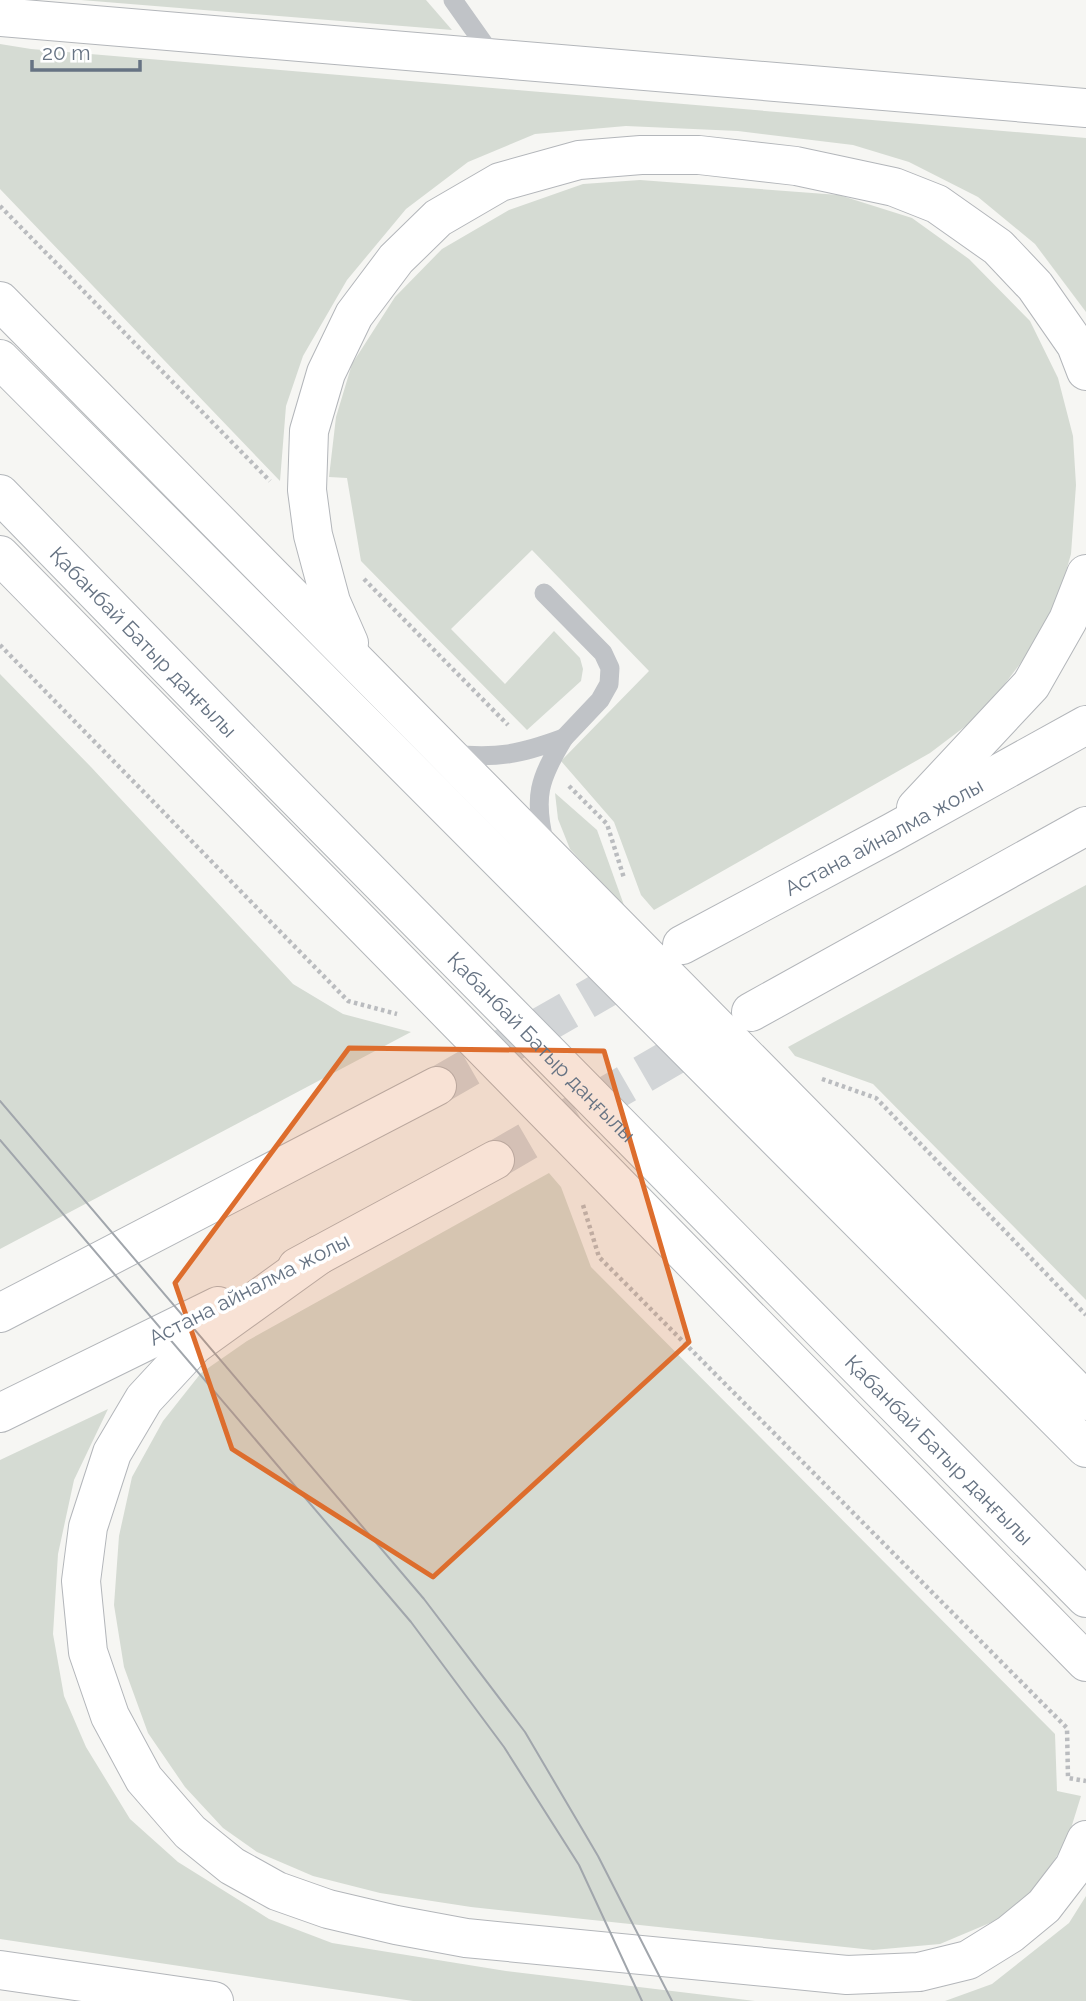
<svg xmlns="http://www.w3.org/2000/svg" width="1086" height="2001" font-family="Raleway,sans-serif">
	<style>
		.green { fill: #d5dbd3 }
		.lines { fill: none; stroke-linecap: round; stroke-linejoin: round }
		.trunk-tunnel { stroke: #d2d5d7; stroke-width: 38; stroke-dasharray: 38 19; stroke-linecap: butt }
		.primary-casing { stroke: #b3b7bb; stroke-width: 40 }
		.trunk-casing { stroke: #b3b6ba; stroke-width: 40 }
		.path { stroke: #babcbf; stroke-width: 4.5; stroke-dasharray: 3.5 3.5; stroke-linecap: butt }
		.service { stroke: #c0c3c7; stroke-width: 19 }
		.primary { stroke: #fff; stroke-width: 38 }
		.trunk { stroke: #fff; stroke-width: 38 }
		.tram { stroke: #a1a6ac; stroke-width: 2 }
		.marked { fill: #dd6d2d; fill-opacity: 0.2; stroke: #dd6d2d; stroke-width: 5; stroke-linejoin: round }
		.labels { text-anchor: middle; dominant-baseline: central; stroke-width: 7; stroke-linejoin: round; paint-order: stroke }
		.street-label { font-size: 21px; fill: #667383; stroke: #fff }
	</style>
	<rect width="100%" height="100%" fill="#f6f6f3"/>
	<!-- green -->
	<g class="green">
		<path d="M81 0H426L452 30Z"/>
		<path d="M0 44 31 49 1086 138V312L1035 244 978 197 909 162 853 145 738 131 626 126 535 134 468 162 406 209 347 280 303 356 286 406 280 481 0 189Z"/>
		<path d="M640 180 839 195 912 218 969 259 1030 321 1058 378 1073 436 1076 485 1071 554 1059 596 1035 644 998 693 967 725 930 753 654 910 641 895 614 822 561 761 649 671 532 550 451 629 505 684 554 631 580 658 583 669 581 681 527 730 361 561 347 478 329 477 336 417 352 364 395 297 442 249 509 210 583 184Z"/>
		<path d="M0 674 91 767 293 984 343 1014 411 1032 0 1249Z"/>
		<path d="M555 793 597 830 625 908 570 849 558 819Z"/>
		<path d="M1086 885V1300L873 1084 795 1056 788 1047Z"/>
		<path d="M549 1173 561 1187 591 1267 1055 1734 1057 1791 1081 1796 1068 1838 1040 1883 1004 1917 940 1944 873 1950 471 1907 380 1893 313 1876 257 1852 223 1828 185 1787 148 1733 124 1667 114 1605 119 1536 132 1477 163 1421 201 1373 247 1341Z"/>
		<path d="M108 1409 74 1480 58 1554 53 1634 64 1696 86 1747 130 1819 178 1862 269 1919 332 1943 506 1971 755 2001H413L0 1939V1460Z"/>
		<path d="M1086 1896V2001H945L992 1984 1069 1923Z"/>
	</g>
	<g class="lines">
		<!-- trunk-tunnel -->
		<g class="trunk-tunnel">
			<path d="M437 1086 647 965"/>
			<path d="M495 1160 714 1033"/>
		</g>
		<defs>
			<g id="primary">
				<path d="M0 359 1086 1448"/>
				<path id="s1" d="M0 494 271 772 1086 1598"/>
			</g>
			<g id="trunk">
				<path d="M0 17 1086 108"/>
				<path d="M0 301 1086 1401"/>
				<path d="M0 555 1086 1662"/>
				<path d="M349 643 331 602 313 535 307 490 309 431 326 373 354 315 396 259 438 218 500 182 579 160 641 155H699L796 166 894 187 937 204 998 247 1035 286 1076 345 1086 371"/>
				<path d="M916 808 1031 685 1068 620 1086 574"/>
				<path id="s2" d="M682 945 893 832 1086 725"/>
				<path d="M751 1012 1086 826"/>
				<path d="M319 1255 194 1345 144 1399 112 1453 88 1527 81 1581 88 1652 110 1716 144 1779 190 1832 232 1866 277 1891 328 1909 396 1925 466 1938 847 1975 919 1972 968 1960 1010 1934 1044 1906 1074 1867 1086 1840"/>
				<path d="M297 1267 495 1160"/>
				<path d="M0 1313 437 1086"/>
				<path d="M0 1413 218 1306"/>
				<path d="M0 1970 214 2001"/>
			</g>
		</defs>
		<!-- primary casing -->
		<use href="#primary" class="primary-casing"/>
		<!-- trunk casing -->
		<use href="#trunk" class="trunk-casing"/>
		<!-- path -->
		<g class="path">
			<path d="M0 206 270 481"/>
			<path d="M364 579 508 725"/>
			<path d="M0 645 348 1001 397 1014"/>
			<path d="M569 786 607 824 624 878"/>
			<path d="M822 1079 876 1098 1086 1315"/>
			<path d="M583 1205 599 1257 1067 1728 1068 1778 1086 1781"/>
		</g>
		<!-- service -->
		<g class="service">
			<path d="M453 0 494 58"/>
			<path d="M544 593 603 653 610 668 609 684 600 700 564 738"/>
			<path d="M451 754C497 759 521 754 564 738 539 780 533 796 545 845"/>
		</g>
		<!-- primary -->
		<use href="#primary" class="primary"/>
		<!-- trunk -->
		<use href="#trunk" class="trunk"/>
		<!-- tram -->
		<g class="tram">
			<path d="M0 1101 424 1599 525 1732 598 1856 672 2001"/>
			<path d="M0 1140 411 1622 504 1747 579 1865 642 2001"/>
		</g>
	</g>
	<!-- marked area -->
	<path class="marked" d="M349 1048 604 1051 689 1342 433 1577 232 1449 175 1283Z"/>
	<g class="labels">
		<!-- street labels -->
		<g class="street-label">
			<text stroke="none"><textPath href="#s1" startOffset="206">Қабанбай Батыр даңғылы</textPath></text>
			<text stroke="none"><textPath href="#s2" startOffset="229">Астана айналма жолы</textPath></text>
			<text stroke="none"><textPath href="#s1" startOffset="774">Қабанбай Батыр даңғылы</textPath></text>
			<text transform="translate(249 1289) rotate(-27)">Астана айналма жолы</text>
			<text stroke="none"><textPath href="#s1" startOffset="1340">Қабанбай Батыр даңғылы</textPath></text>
		</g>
	</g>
	<!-- scale -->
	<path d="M32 60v10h108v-10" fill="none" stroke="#667383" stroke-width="3.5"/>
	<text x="42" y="60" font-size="21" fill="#667383" stroke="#ffffff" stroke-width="5" paint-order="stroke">20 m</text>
</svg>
